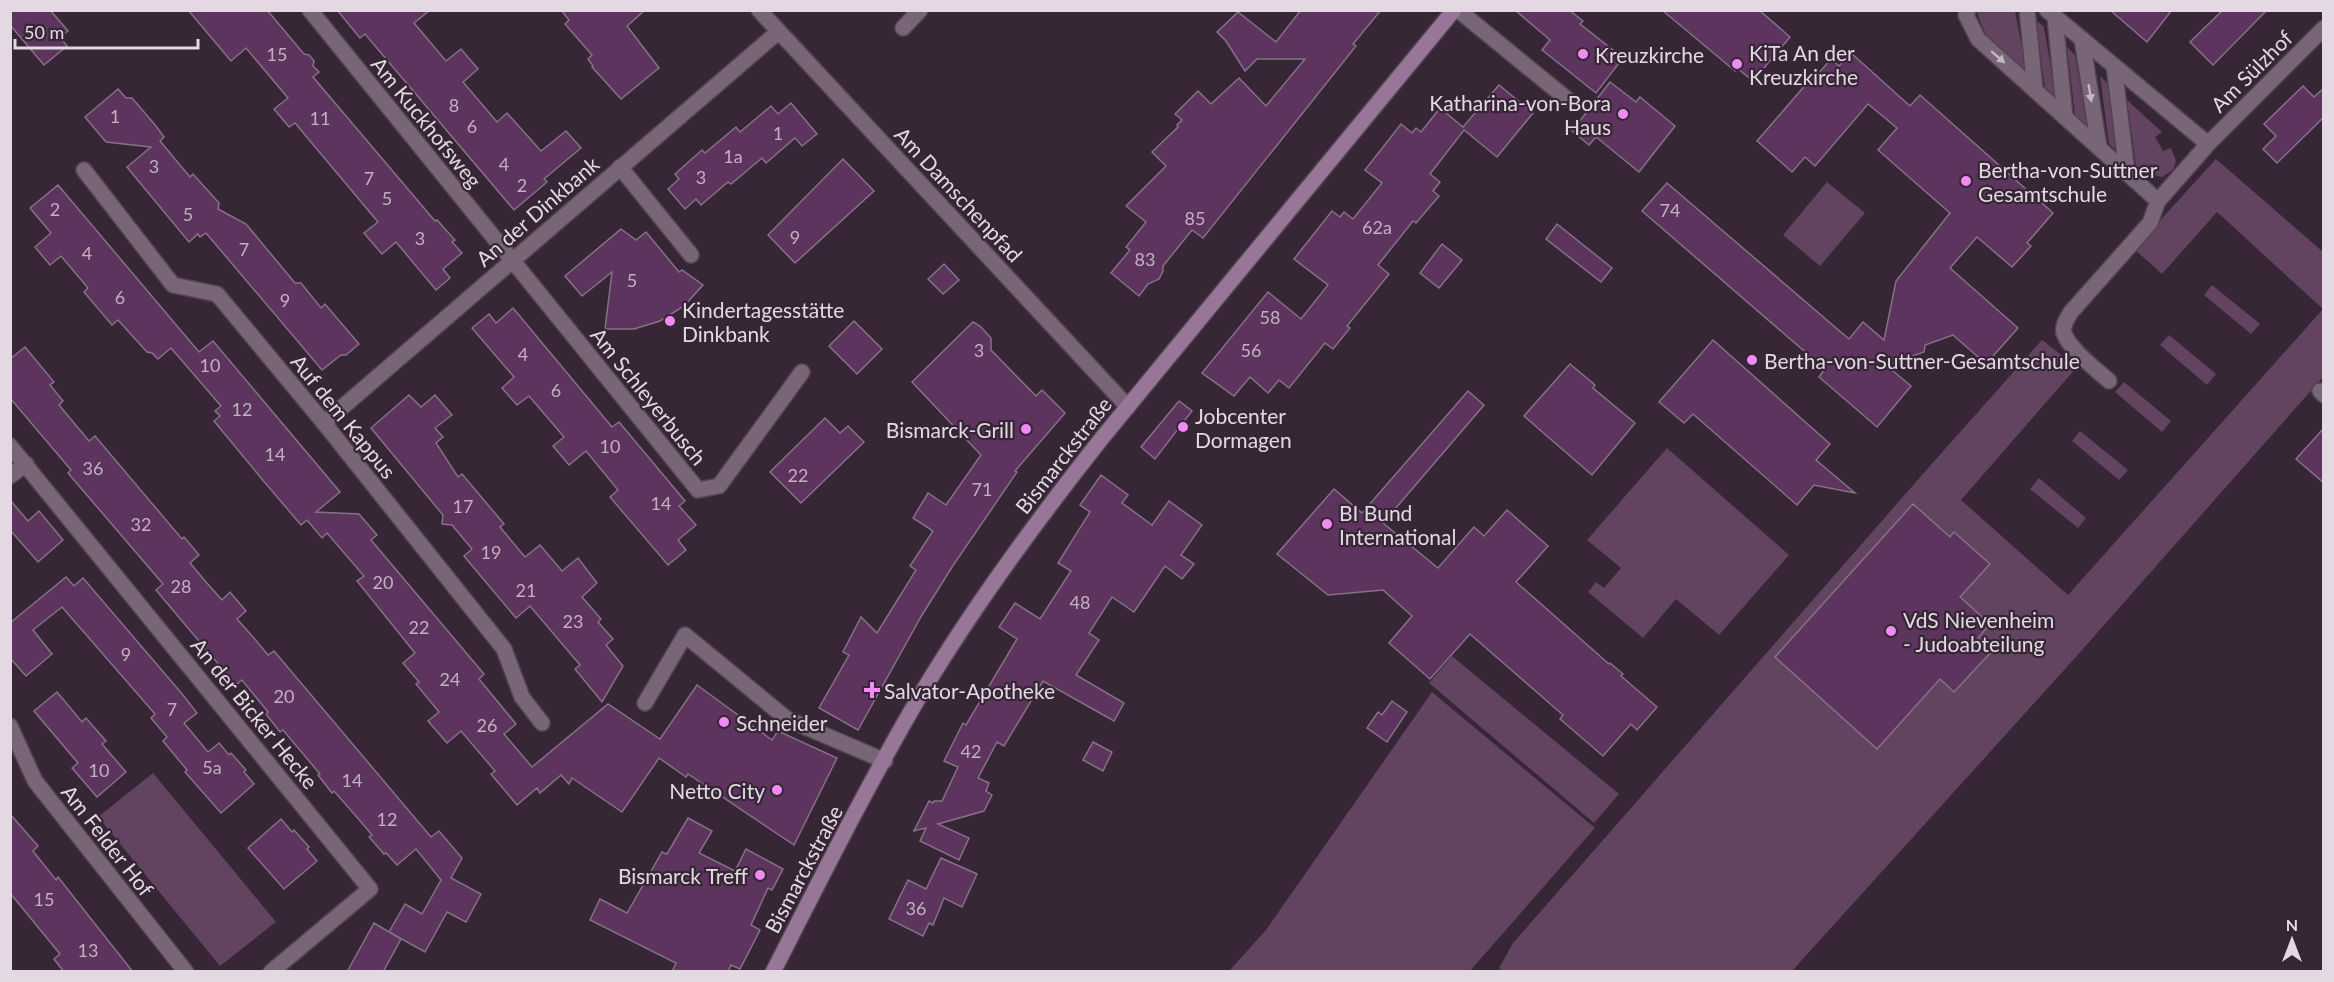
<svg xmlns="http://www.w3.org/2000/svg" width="2334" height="982" font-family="Lato,sans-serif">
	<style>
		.green { fill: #624461 }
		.building { fill: #5c345d; stroke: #857285; stroke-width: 1.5 }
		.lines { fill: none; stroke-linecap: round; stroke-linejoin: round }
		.lane-casing { stroke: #514350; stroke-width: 18 }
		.street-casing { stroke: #514350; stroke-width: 18 }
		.secondary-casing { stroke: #514350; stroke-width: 18 }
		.lane { stroke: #786577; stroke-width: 15 }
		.street { stroke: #786577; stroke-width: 15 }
		.secondary { stroke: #987697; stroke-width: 15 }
		.oneway { fill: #c4b6c3 }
		.poi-dot { fill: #f28af3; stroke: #362636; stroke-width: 2 }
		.labels { text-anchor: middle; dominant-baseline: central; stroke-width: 4.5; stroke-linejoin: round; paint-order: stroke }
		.number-label { font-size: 18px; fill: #c2b0c2 }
		.poi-label { font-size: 21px; fill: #e4d9e3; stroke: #362636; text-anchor: start }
		.street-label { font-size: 21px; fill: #e4d9e3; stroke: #362636 }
	</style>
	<rect width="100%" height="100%" fill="#362636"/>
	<!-- green -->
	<g class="green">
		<path d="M1977 11H2015L2027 74C2003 54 1985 43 1977 11Z"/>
		<path d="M2036 20 2044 27 2056 98 2045 89Z"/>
		<path d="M2067 47 2075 55 2087 125 2075 115Z"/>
		<path d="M2100 76 2108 84 2121 154 2109 144Z"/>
		<path d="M2127 100 2162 132 2155 137 2163 151 2171 148 2176 161 2173 170 2162 177 2149 174 2136 166Z"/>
		<path d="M2216 159 2323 252V377L2075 658 1792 971 1503 972 1499 968 1513 943 1929 467 2042 340 2077 367 1961 500 2068 595 2323 309 2217 212 2162 274 2134 249Z"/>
		<path d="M1827 182 1865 213 1820 266 1783 235Z"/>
		<path d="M2212 285 2260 324 2251 334 2204 295Z"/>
		<path d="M2169 335 2216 374 2207 385 2160 345Z"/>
		<path d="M2124 382 2171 421 2162 432 2115 392Z"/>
		<path d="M2080 431 2128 470 2119 480 2072 441Z"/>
		<path d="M1667 448 1789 555 1719 635 1676 599 1643 638 1588 592 1596 582 1604 588 1621 568 1587 540Z"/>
		<path d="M2039 478 2086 518 2078 528 2030 489Z"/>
		<path d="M1452 656 1619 794 1594 823 1429 683Z"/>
		<path d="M1432 692 1595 828 1470 971H1229L1266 930Z"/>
		<path d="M153 773 276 922 220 966 98 817Z"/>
	</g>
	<!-- building -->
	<g class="building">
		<path d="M10 10H50L68 31 60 37 67 46 44 65 10 25Z"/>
		<path d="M188 10H267L304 54 309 55 314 61 313 66 319 72 313 77 435 221 437 220 455 240 452 242 462 253 443 269 450 278 436 290 396 242 382 254 364 233 378 222 295 123 289 127 274 109 288 98 246 48 231 61Z"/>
		<path d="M337 10H430L414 23 446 61 461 49 478 69 463 82 497 122 507 113 541 151 566 131 581 148 544 179 547 182 514 210 365 34 360 38Z"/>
		<path d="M561 10H645L627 26 659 68 621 99 592 67 593 66 588 59 592 55 565 24 569 20Z"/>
		<path d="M1301 10H1381L1353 44 1356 46 1203 238 1192 230 1163 266V271L1159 279 1148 284 1139 296 1111 273 1130 250 1126 247 1146 222 1126 206 1166 166 1152 152 1178 127 1177 125 1182 120 1175 114 1198 91 1211 104 1239 78 1266 106 1305 59H1257L1245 71 1226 41 1217 32 1238 12 1276 42Z"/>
		<path d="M1515 10H1569L1583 21 1580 24 1623 58 1596 93 1542 50 1550 40Z"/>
		<path d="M1662 10H1759L1790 37 1753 81 1737 68 1735 71Z"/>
		<path d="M2110 10H2172L2147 42Z"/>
		<path d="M2223 10H2267L2213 65 2190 42Z"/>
		<path d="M1851 53 1910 106 1920 95 2053 213 2027 243 2031 246 2012 267 1977 237 1950 268 2018 328 1986 364 1953 335 1925 345 1924 352 1886 365 1911 386 1877 427 1819 377 1825 369 1642 211 1667 183 1849 339 1863 322 1884 340 1896 281 1950 213 1878 150 1897 128 1868 104 1815 166 1805 157 1792 172 1757 141 1815 74 1817 75 1831 59 1839 66Z"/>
		<path d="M1610 82 1636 102 1640 97 1675 126 1639 172 1596 137 1589 145 1572 131Z"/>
		<path d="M1499 85 1533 113 1497 157 1464 130 1430 174 1440 182 1433 191 1439 196 1416 223 1413 221 1378 265 1389 274 1347 326 1350 328 1333 349 1325 343 1289 388 1279 380 1268 393 1250 377 1234 396 1202 373 1268 292 1301 319 1328 285 1294 259 1332 211 1340 217 1344 212 1353 219 1382 183 1365 170 1401 124 1412 133 1416 128 1421 132 1440 108 1463 127Z"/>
		<path d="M2303 86 2314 97 2324 88V117L2277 163 2263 149 2276 136 2264 124Z"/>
		<path d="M118 89 126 98H132L156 126 164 137 160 141 190 177 193 174 219 203 218 209 246 224 295 283H301L321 308 325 304 359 344 346 355H341L322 370 206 233 200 237 198 234 189 242 127 167 151 147 106 142 85 117Z"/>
		<path d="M791 103 817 134 802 146 795 138 766 163 762 158 731 184 728 182 701 205 696 199 685 209 668 189 679 179 675 174 702 150 705 153 736 127 740 132 771 106 778 114Z"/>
		<path d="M843 159 874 191 795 263 768 235Z"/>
		<path d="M58 185 199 352 213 341 340 492 316 512 359 514 377 535 371 540 484 674 479 679 516 724 504 734 532 767 608 704 660 739 697 685 772 740 778 731 837 758 794 845 688 774 686 777 659 758 622 812 572 778 569 784 561 775 540 793 537 788 517 805 491 774 495 771 461 731 447 743 428 721 439 712 416 684 419 682 403 663 415 653 357 581 364 576 327 533 322 538 307 520 301 525 261 478 214 421 220 416 215 411 221 406 171 348 158 359 152 353 147 352 118 320 112 325 84 292 88 288 61 256 50 265 35 247 51 233 30 208Z"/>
		<path d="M1557 224 1612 268 1601 282 1546 239Z"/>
		<path d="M621 229 636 240 646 232 679 272 682 270 703 285 684 306 660 321 634 329H605L612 272 582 296 565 276Z"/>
		<path d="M1442 244 1462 260 1439 288 1420 273Z"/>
		<path d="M944 264 959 280 943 294 928 279Z"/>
		<path d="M513 308 612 427 619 422 685 501 679 506 696 525 678 540 686 550 668 565 610 497 618 490 586 451 569 465 553 446 564 437 529 396 517 405 502 388 514 377 472 328 489 314 496 323Z"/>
		<path d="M854 321 882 349 857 374 829 346Z"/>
		<path d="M973 322 980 326 991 338V350L1036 396 1042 390 1065 413 1015 471 1017 472 952 567 922 615 858 730 819 708 849 655 843 652 861 617 877 633 916 570 910 566 933 531 913 518 928 493 946 505 981 455 912 382Z"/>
		<path d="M1713 340 1830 444 1816 460 1855 493 1814 485 1797 505 1693 414 1684 423 1659 402Z"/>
		<path d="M25 347 54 382 50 385 63 401 59 405 89 441 95 436 182 539 184 537 199 555 190 563 206 582 222 600 230 592 246 611 237 619 253 637 268 655 274 651 431 837 439 831 462 858 451 878 481 894 466 922 447 912 425 952 389 932 405 904 422 914 441 880 416 849 397 865 386 853 384 854 369 837 372 835 362 823 334 791 332 793 318 775 320 774 283 730 280 732 266 714 268 712 242 680 236 685 156 590 163 584 68 473 71 470 10 398V359Z"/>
		<path d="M1570 364 1595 385 1593 388 1635 423 1592 475 1524 416Z"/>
		<path d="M1468 391 1484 405 1383 523 1438 568 1474 527 1484 536 1507 510 1548 546 1516 582 1609 664 1610 663 1623 674 1621 676 1657 707 1637 730 1631 724 1603 756 1560 719 1563 715 1470 634 1430 679 1389 643 1412 616 1383 590 1328 595 1277 554 1334 489 1362 513Z"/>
		<path d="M409 395 421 407 435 395 452 415 435 428 443 437 436 443 458 477 462 474 504 524 500 527 525 557 540 545 562 571 578 558 597 583 582 597 601 619 598 622 613 639 606 645 623 666 602 702 575 669 580 665 530 606 516 618 464 556 472 549 452 525 442 524 443 515 371 428Z"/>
		<path d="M1179 401 1192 411 1155 459 1141 447Z"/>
		<path d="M825 418 840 433 848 426 864 442 801 503 770 472Z"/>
		<path d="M2324 428V483L2296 459Z"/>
		<path d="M1101 475 1128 495 1122 503 1152 525 1169 501 1202 525 1181 555 1194 564 1182 579 1165 566 1134 612 1112 597 1089 633 1099 640 1076 675 1124 703 1114 721 1043 681 1004 746 997 742 978 778 989 783 986 791 992 795 984 811 938 824 969 838 959 860 920 841 926 828 914 831 929 801 933 803 934 801H942L958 767 944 761 963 723 966 725 1017 639 999 627 1015 603 1040 619 1071 571 1058 563 1090 512 1080 505Z"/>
		<path d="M10 500 28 521 39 511 63 540 38 562 10 530Z"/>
		<path d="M1913 504 1950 537 1954 532 1990 564 1960 597 1990 624 1978 638 1992 651 1954 692 1940 679 1877 749 1775 657Z"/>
		<path d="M66 577 74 586 83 578 183 695 197 713 184 723 208 752 219 743 229 755 231 753 246 770 244 772 254 784 221 813 185 772 187 770 163 741 167 737 151 718 155 714 62 607 33 630 52 654 26 676 10 658V623Z"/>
		<path d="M57 692 82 722 86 718 106 741 102 744 126 772 97 797 72 768 78 763 34 711Z"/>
		<path d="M1392 701 1407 712 1387 742 1367 728 1378 712 1382 715Z"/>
		<path d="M1093 742 1112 752 1103 771 1083 760Z"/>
		<path d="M10 814 38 846 33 851 56 880 58 877 133 972H64L54 959 60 954 10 893Z"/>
		<path d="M688 818 712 831 699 853 735 871 746 849 783 869 772 890 768 888 751 925 760 930 740 969 731 965 728 972H672L676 963 590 920 600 899 627 913 662 852 667 854Z"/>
		<path d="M281 819 292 832 294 830 309 847 307 849 317 861 284 889 248 848Z"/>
		<path d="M941 858 977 874 962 907 944 898 933 925 929 923 923 936 889 919 908 880 926 889Z"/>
		<path d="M374 923 401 939 383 972H347Z"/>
	</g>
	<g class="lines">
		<defs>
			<g id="lane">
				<path d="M1458 10 1567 99"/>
				<path d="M1968 10 1966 15 1978 39 2158 201"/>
				<path d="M2027 10 2035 90"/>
				<path d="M2055 18 2065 117"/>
				<path d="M2082 39 2099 147"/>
				<path d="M2114 66 2127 172"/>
				<path d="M620 167 691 255"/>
				<path d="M2109 381C2097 370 2069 349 2064 333 2062 326 2067 318 2071 312L2150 223 2158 201 2208 144"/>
				<path d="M2320 391 2324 395"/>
				<path d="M645 703 685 635 787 719 885 761"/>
			</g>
			<g id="street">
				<path d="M310 10 698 490 719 486 802 372"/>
				<path d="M759 10 1128 407"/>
				<path d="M2047 10 2208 144 2324 28"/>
				<path d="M903 28 920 10"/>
				<path d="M84 170 173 285 217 294 324 423 504 649 522 697 542 723"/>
				<path d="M324 423 778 32"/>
				<path d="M10 446 370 889 271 972"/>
				<path d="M10 476 26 464"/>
				<path d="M10 726 35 781 186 972"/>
			</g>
			<path id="secondary" d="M773 972C821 878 868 784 921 694 975 604 1037 520 1102 438L1454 10"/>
		</defs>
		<!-- lane casing -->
		<use href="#lane" class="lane-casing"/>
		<!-- street casing -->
		<use href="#street" class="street-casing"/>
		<!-- secondary casing -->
		<use href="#secondary" class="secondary-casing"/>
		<!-- lane -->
		<use href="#lane" class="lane"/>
		<!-- street -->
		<use href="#street" class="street"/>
		<!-- secondary -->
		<use href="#secondary" class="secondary"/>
	</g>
	<!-- one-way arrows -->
	<defs><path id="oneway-solid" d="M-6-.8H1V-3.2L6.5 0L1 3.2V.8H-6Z" transform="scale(1.5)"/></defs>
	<g class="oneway">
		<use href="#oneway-solid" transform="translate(1998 57) rotate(41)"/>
		<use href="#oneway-solid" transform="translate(2090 93) rotate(81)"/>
	</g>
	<!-- markers -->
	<g class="poi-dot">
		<circle cx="1583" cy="54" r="6"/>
		<circle cx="1737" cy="64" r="6"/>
		<circle cx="1623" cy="114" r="6"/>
		<circle cx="1966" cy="181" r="6"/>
		<circle cx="670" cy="321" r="6"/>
		<circle cx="1752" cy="360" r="6"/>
		<circle cx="1183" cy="427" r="6"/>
		<circle cx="1026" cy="429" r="6"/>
		<circle cx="1327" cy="524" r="6"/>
		<circle cx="1891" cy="631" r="6"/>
		<path d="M869 681h6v6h6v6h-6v6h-6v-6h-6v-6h6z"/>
		<circle cx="724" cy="722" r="6"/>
		<circle cx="777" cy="790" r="6"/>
		<circle cx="760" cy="875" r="6"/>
	</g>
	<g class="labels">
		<!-- number labels -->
		<g class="number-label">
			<text x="277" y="54">15</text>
			<text x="454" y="105">8</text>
			<text x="115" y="116">1</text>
			<text x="320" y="118">11</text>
			<text x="472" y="126">6</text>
			<text x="778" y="133">1</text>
			<text x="733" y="156">1a</text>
			<text x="504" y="164">4</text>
			<text x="154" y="166">3</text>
			<text x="701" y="177">3</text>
			<text x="369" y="178">7</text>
			<text x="522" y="185">2</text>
			<text x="387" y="198">5</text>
			<text x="55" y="209">2</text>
			<text x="1670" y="210">74</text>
			<text x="188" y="214">5</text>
			<text x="1195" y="218">85</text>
			<text x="1377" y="227">62a</text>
			<text x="795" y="237">9</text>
			<text x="420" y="238">3</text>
			<text x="244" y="249">7</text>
			<text x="87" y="253">4</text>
			<text x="1145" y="259">83</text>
			<text x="632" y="280">5</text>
			<text x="120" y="297">6</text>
			<text x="285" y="300">9</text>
			<text x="1270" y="317">58</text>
			<text x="979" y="350">3</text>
			<text x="1251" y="350">56</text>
			<text x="523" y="354">4</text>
			<text x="210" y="365">10</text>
			<text x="556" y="390">6</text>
			<text x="242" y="409">12</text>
			<text x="610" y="446">10</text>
			<text x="275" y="454">14</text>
			<text x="93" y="468">36</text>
			<text x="798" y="475">22</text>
			<text x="982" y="489">71</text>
			<text x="661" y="503">14</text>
			<text x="463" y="506">17</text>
			<text x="141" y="524">32</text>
			<text x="491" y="552">19</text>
			<text x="383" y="582">20</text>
			<text x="181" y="586">28</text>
			<text x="526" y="590">21</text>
			<text x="1080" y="602">48</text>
			<text x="573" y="621">23</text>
			<text x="419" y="627">22</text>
			<text x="126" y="654">9</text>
			<text x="450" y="679">24</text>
			<text x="284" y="696">20</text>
			<text x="172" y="709">7</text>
			<text x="487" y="725">26</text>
			<text x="971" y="751">42</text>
			<text x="212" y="767">5a</text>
			<text x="99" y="770">10</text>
			<text x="352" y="780">14</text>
			<text x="387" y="819">12</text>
			<text x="44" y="899">15</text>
			<text x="916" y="908">36</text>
			<text x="88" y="950">13</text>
		</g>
		<!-- poi labels -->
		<g class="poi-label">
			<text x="1749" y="52">KiTa An der<tspan x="1749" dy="24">Kreuzkirche</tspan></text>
			<text x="1595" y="54">Kreuzkirche</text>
			<text x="1611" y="102" text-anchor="end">Katharina-von-Bora<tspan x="1611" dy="24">Haus</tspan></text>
			<text x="1978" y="169">Bertha-von-Suttner<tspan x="1978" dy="24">Gesamtschule</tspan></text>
			<text x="682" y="309">Kindertagesstätte<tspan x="682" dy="24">Dinkbank</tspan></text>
			<text x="1764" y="360">Bertha-von-Suttner-Gesamtschule</text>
			<text x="1195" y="415">Jobcenter<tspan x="1195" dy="24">Dormagen</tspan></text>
			<text x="1014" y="429" text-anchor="end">Bismarck-Grill</text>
			<text x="1339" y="512">BI Bund<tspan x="1339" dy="24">International</tspan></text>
			<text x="1903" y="619">VdS Nievenheim<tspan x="1903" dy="24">- Judoabteilung</tspan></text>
			<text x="884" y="690">Salvator-Apotheke</text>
			<text x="736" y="722">Schneider</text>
			<text x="765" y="790" text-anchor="end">Netto City</text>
			<text x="748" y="875" text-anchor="end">Bismarck Treff</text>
		</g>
		<!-- street labels -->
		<g class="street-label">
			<text transform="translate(2251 71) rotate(-45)">Am Sülzhof</text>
			<text transform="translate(427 122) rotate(51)">Am Kuckhofsweg</text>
			<text transform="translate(959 194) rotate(47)">Am Damschenpfad</text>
			<text transform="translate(537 211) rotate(-41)">An der Dinkbank</text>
			<text transform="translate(649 396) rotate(51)">Am Schleyerbusch</text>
			<text transform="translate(344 416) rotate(51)">Auf dem Kappus</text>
			<text transform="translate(1063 455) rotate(-52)">Bismarckstraße</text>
			<text transform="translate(255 713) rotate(51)">An der Bicker Hecke</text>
			<text transform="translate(108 840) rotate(52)">Am Felder Hof</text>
			<text transform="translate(803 869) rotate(-62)">Bismarckstraße</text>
		</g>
	</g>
	<!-- border -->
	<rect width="2334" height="982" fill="none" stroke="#e4d9e3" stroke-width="24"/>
	<!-- north arrow -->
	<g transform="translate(2292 940)" stroke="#362636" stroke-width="4.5" paint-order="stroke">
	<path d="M0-4.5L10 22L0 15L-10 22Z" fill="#e4d9e3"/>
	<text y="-9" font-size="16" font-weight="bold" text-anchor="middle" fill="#e4d9e3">N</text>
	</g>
	<!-- scale -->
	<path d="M15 39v9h183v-9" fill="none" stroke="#e4d9e3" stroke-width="3"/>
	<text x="24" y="39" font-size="18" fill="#e4d9e3" stroke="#362636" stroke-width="4.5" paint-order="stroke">50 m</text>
</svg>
